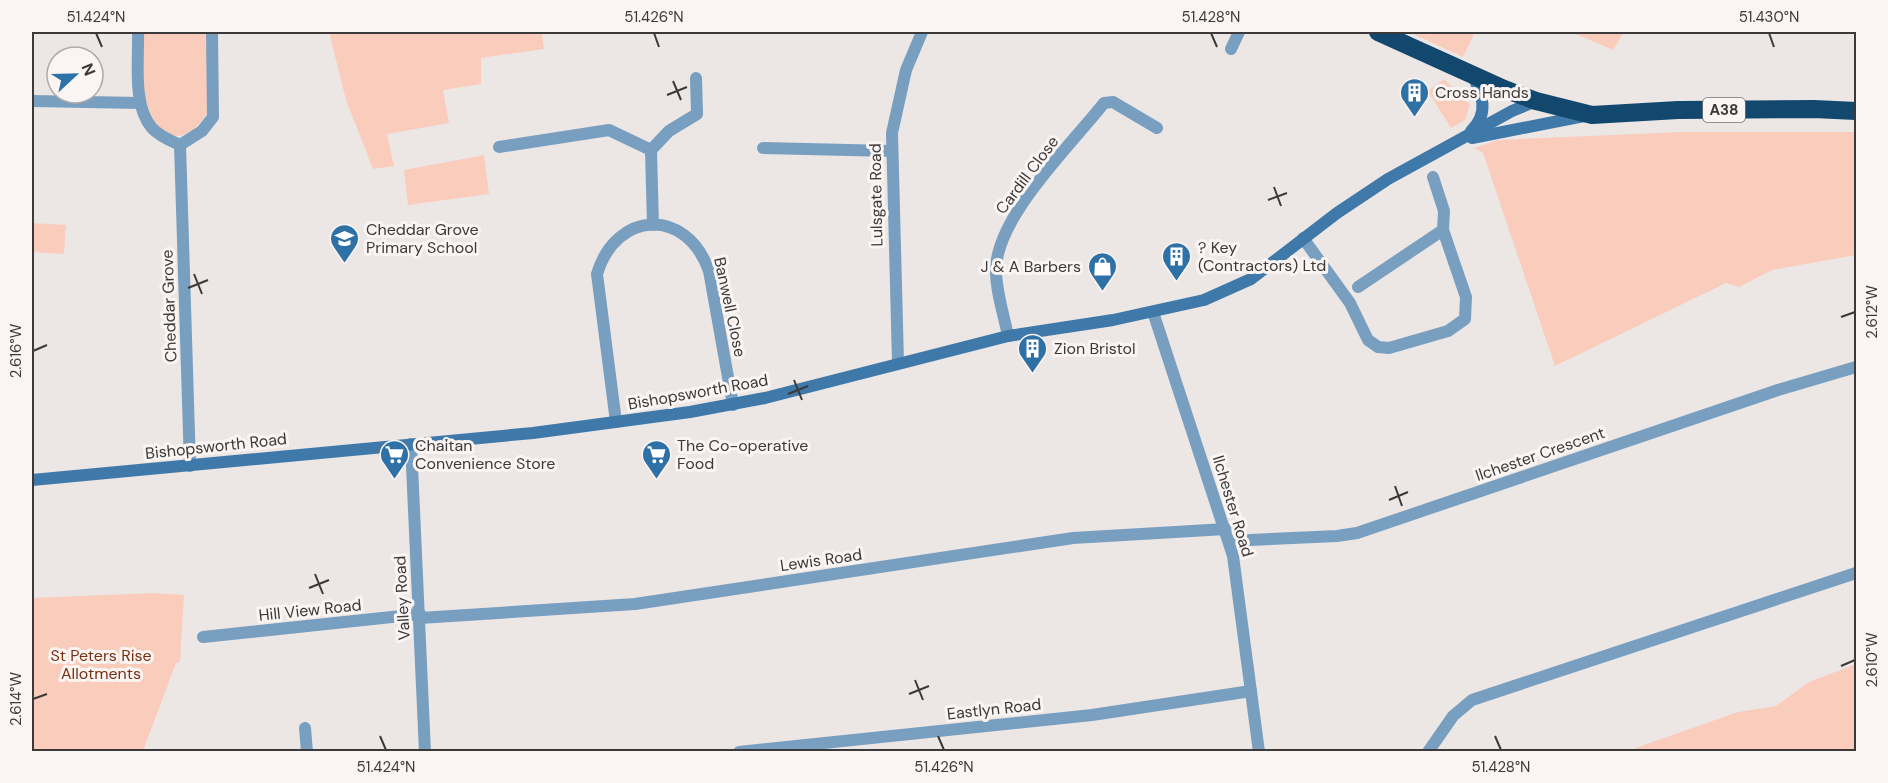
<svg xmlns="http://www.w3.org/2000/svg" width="1888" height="783" font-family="'DM Sans',sans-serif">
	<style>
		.green { fill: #faccbc }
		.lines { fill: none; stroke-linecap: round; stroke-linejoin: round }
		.street { stroke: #799fc0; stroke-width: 12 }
		.secondary { stroke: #3f79a9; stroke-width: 12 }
		.highway { stroke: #12476e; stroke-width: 18 }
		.ticks { fill: none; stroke: #3b3939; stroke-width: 2 }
		.labels { text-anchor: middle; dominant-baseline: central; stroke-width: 6; stroke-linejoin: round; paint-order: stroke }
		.shield { fill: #faf5f3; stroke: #747171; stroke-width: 1.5 }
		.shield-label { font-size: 15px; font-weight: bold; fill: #3b3939 }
		.poi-label { font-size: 16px; fill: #3b3939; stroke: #faf5f3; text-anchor: start }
		.street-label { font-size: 16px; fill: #3b3939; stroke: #faf5f3 }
		.park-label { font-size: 16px; fill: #7b3011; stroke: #faf5f3 }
		.neatline { fill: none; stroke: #3b3939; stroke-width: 2 }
		.ticks-label { font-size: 15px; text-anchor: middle; fill: #3b3939 }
	</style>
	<rect width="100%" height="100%" fill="#ece7e5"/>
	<!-- green -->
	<g class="green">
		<path d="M144 32H207L209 109C204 120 195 130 183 135 177 137 171 136 166 132 136 112 144 63 144 32Z"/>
		<path d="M329 32H542L544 49 481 58V84L443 90 449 123 387 134 394 166 373 169 346 100Z"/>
		<path d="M1409 32H1475L1463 57Z"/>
		<path d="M1571 32H1624L1613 50Z"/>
		<path d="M1444 79 1470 105 1465 120 1451 128 1428 91Z"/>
		<path d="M1682 132H1856V255L1772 270 1739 287 1726 283 1555 366 1483 153 1474 148 1498 140Z"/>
		<path d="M484 155 489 194 408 205 404 170Z"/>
		<path d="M32 223 66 225 64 254 32 252Z"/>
		<path d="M153 593 184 595 180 662 176 663 143 751H32V598Z"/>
		<path d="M1856 664V751H1627L1738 712 1776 706 1809 682Z"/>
	</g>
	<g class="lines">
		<!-- street -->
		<g class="street">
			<path d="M138 32C139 60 132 105 152 128 159 136 171 141 180 145"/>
			<path d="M1231 49 1239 32"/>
			<path d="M32 101 140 103"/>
			<path d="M180 145 190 466"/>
			<path d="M180 145 202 131 213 117 212 32"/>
			<path d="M499 147 609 130 651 150 653 225"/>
			<path d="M763 148 891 151"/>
			<path d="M651 150 669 131 697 114 696 78"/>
			<path d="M1303 238 1350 303 1368 340 1378 347 1389 348 1448 331 1465 319 1466 297 1443 230 1444 211 1433 177"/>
			<path d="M1358 287 1443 230"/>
			<path d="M1153 312 1233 556 1259 752"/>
			<path d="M1008 336C1004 315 995 289 996 267 999 214 1071 145 1104 103L1113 102 1157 128"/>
			<path d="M898 362 892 133 906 70 922 32"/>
			<path d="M616 422 597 274C616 211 686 206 709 271L733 405"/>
			<path d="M411 444 425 752"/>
			<path d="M1229 541 1337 536 1357 533 1778 390 1856 367"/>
			<path d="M420 618 635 604 1073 538 1226 529"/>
			<path d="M203 637 420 614"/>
			<path d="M305 728 307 752"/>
			<path d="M739 752 1092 715 1251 691"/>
			<path d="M1428 752 1453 716 1472 700 1856 573"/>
		</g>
		<!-- secondary -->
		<g class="secondary">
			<path d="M1471 131C1490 113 1482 94 1472 74"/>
			<path d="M1472 138 1584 116"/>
			<path d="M32 480 533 433 690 412 765 398 1008 336 1113 320 1204 300 1251 279 1337 213 1388 179 1512 111 1536 101"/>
		</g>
		<!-- highway -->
		<path class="highway" d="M1378 32 1504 89 1536 101 1592 115 1678 110 1814 109 1856 111"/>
	</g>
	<!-- ticks -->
	<path class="ticks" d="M96 33 102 47M654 33 659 47M1211 33 1217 47M1769 33 1774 47M673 81 681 100M667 95 687 87M1274 187 1281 206M1268 200 1287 193M194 274 202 294M188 288 208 280M1841 317 1855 312M33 351 47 345M794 380 802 400M788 394 808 386M1395 486 1402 506M1389 500 1408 492M315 574 323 594M309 588 329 580M1841 666 1855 660M915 680 923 700M909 694 929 686M33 699 47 694M380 736 386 750M938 736 944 750M1495 736 1501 750"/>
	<!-- icons -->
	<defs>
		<symbol id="building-pin" viewBox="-11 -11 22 30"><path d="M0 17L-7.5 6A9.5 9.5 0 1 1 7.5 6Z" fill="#2d71a6" stroke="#faf5f3"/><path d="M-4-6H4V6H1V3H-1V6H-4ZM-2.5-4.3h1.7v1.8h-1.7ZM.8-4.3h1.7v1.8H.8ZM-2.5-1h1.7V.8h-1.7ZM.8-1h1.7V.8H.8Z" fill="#fff"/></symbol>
		<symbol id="school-pin" viewBox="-11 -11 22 30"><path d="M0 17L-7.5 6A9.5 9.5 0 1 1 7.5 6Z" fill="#2d71a6" stroke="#faf5f3"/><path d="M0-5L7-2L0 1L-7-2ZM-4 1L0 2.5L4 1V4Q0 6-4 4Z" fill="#fff"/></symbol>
		<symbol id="shop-pin" viewBox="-11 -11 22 30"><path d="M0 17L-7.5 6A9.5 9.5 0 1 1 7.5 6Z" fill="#2d71a6" stroke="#faf5f3"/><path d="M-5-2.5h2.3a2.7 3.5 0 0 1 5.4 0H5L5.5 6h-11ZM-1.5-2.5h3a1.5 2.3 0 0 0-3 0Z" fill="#fff"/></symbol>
		<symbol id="supermarket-pin" viewBox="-11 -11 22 30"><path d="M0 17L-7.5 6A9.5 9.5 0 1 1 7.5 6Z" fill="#2d71a6" stroke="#faf5f3"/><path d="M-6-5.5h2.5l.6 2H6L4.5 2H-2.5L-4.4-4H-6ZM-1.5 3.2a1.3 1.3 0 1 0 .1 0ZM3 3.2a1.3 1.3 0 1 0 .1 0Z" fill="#fff"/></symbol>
	</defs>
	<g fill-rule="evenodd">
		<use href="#building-pin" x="1398" y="76" width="33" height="45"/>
		<use href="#school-pin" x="328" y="222" width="33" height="45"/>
		<use href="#building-pin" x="1160" y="240" width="33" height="45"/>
		<use href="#shop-pin" x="1086" y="250" width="33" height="45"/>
		<use href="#building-pin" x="1016" y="332" width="33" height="45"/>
		<use href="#supermarket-pin" x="378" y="438" width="33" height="45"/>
		<use href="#supermarket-pin" x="640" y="438" width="33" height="45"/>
	</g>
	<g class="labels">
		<!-- shield labels -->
		<rect class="shield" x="1703" y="98" width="42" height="24" rx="4.5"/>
		<g class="shield-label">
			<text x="1724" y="110">A38</text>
		</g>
		<!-- poi labels -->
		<g class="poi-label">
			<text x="1435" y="92">Cross Hands</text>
			<text x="366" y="229">Cheddar Grove<tspan x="366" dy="18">Primary School</tspan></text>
			<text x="1198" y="247">? Key<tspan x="1198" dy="18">(Contractors) Ltd</tspan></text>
			<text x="1081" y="266" text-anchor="end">J &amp; A Barbers</text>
			<text x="1054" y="348">Zion Bristol</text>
			<text x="415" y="445">Chaitan<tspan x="415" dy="18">Convenience Store</tspan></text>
			<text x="677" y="445">The Co-operative<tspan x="677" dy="18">Food</tspan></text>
		</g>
		<!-- street labels -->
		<g class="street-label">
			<text transform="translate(1027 175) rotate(-53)">Cardill Close</text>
			<text transform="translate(876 195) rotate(-91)">Lulsgate Road</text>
			<text transform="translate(169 306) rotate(-92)">Cheddar Grove</text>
			<text transform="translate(730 307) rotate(78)">Banwell Close</text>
			<text transform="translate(698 392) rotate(-10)">Bishopsworth Road</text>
			<text transform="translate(216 446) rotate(-6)">Bishopsworth Road</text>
			<text transform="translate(1540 454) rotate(-19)">Ilchester Crescent</text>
			<text transform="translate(1233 506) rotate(73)">Ilchester Road</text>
			<text transform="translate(821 560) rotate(-8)">Lewis Road</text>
			<text transform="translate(402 598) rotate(-93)">Valley Road</text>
			<text transform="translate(310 610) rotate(-6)">Hill View Road</text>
			<text transform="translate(994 709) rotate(-6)">Eastlyn Road</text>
		</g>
		<!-- park labels -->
		<g class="park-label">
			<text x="101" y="655">St Peters Rise<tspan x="101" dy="18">Allotments</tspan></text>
		</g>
	</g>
	<!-- border -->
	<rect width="1888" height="783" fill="none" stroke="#faf5f3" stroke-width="66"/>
	<!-- north arrow -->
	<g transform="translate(75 75) rotate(68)"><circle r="28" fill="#faf5f3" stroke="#aeaaa9" stroke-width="1.5"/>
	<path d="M0-4.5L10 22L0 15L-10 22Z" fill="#2d71a6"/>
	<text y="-9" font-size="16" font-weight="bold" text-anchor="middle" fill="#3b3939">N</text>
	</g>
	<rect x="33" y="33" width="1822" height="717" class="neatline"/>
	<g class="ticks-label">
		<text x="96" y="22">51.424°N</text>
		<text x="654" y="22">51.426°N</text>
		<text x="1211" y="22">51.428°N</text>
		<text x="1769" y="22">51.430°N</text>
		<text transform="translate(1872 312) rotate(-90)" y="5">2.612°W</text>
		<text transform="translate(16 351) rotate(-90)" y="5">2.616°W</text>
		<text transform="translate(1872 660) rotate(-90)" y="5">2.610°W</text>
		<text transform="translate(16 699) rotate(-90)" y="5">2.614°W</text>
		<text x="386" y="772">51.424°N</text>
		<text x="944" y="772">51.426°N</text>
		<text x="1501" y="772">51.428°N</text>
	</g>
</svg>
